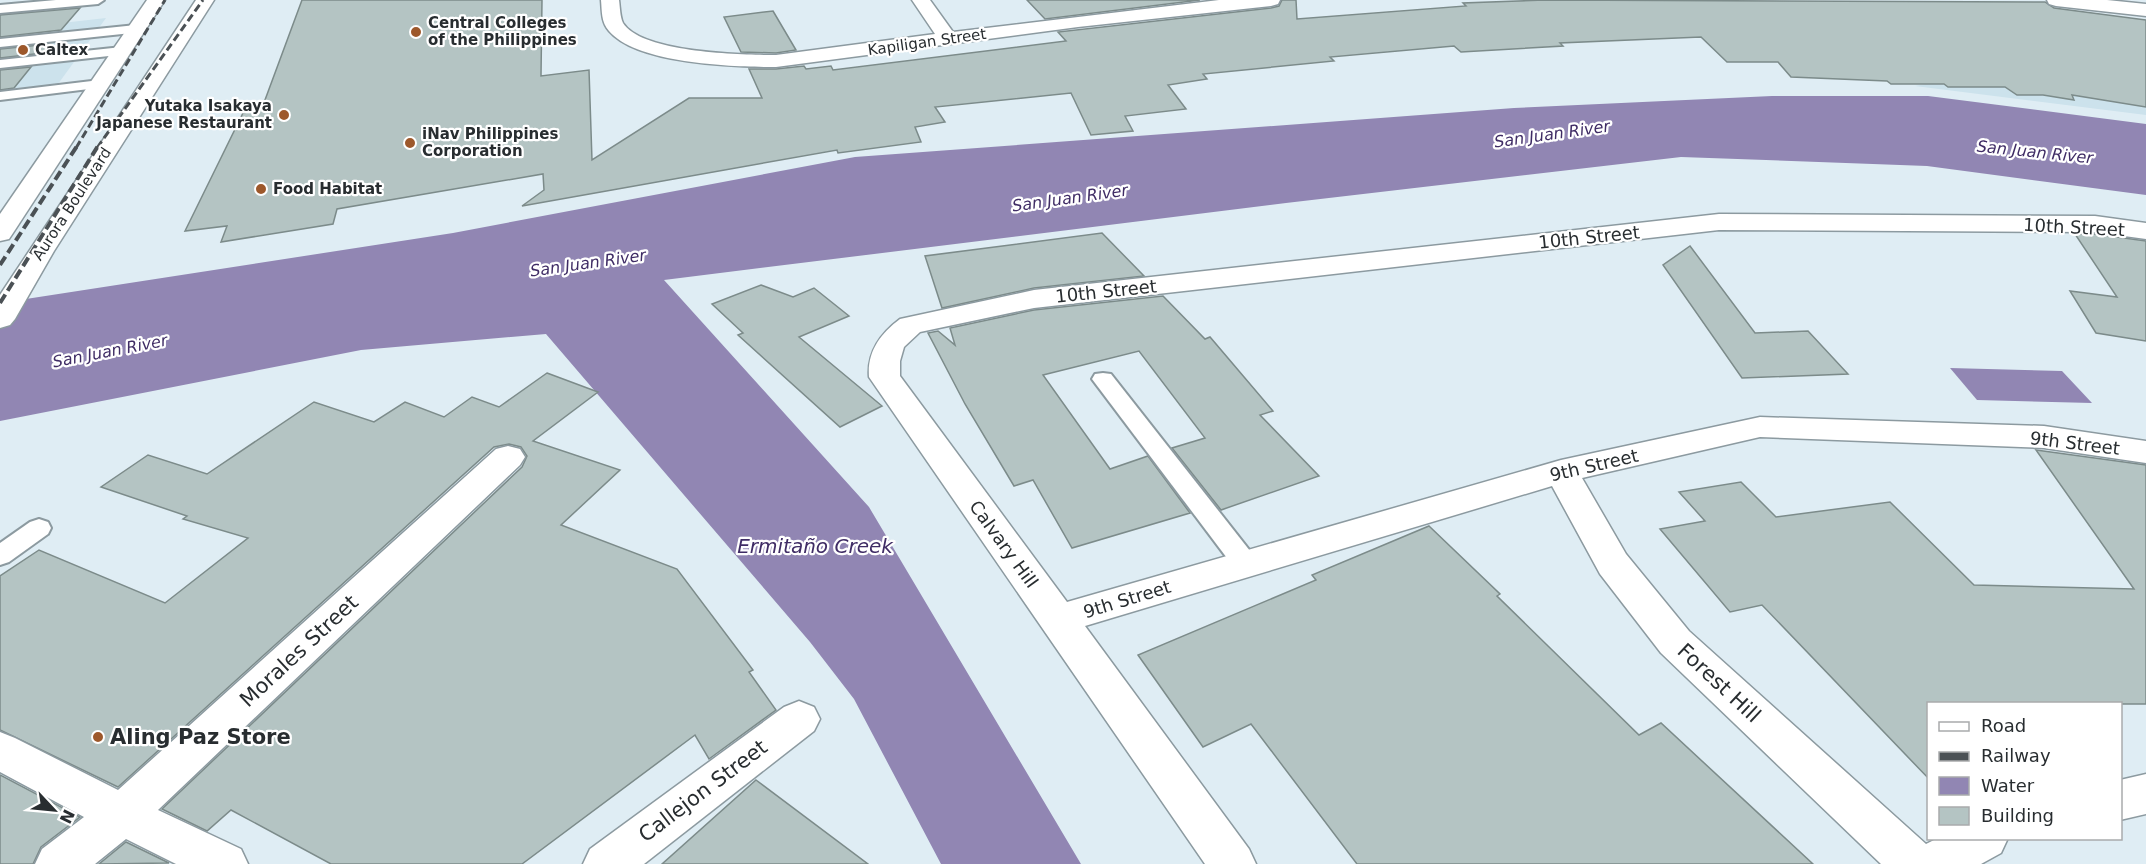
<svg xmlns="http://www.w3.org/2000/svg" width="2146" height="864" font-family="'DejaVu Sans',sans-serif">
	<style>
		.built { fill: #cce2ec }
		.water { fill: #9186b3 }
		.building { fill: #b4c4c3; stroke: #7c8b8a; stroke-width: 1.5 }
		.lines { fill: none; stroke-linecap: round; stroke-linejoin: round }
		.service-casing { stroke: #8c9aa0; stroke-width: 4 }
		.minor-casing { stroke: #8c9aa0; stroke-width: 3 }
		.primary-casing { stroke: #8c9aa0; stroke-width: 3 }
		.service { fill: #fff; fill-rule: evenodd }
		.minor { fill: #fff; fill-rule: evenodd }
		.primary { fill: #fff; fill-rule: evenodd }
		.rail-far1 { stroke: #4b5155; stroke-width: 3; stroke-dasharray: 8 4; stroke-linecap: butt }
		.rail { stroke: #4b5155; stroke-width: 4; stroke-dasharray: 10 4.5; stroke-linecap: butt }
		.poi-dot { fill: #9d582b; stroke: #fff; stroke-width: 2 }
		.labels { text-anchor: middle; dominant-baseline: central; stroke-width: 4.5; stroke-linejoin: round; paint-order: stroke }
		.far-poi-label { font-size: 15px; font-weight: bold; fill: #282d30; stroke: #fff; text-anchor: start }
		.far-street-label { font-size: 15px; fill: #282d30; stroke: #fff }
		.far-water-label { font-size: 16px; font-style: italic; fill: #3f2c65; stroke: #fff }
		.street-label { font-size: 18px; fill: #282d30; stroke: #fff }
		.water-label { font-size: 20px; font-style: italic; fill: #3f2c65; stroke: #fff }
		.near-street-label { font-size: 21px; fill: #282d30; stroke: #fff }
		.near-poi-label { font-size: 21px; font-weight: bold; fill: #282d30; stroke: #fff; text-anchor: start }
	</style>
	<rect width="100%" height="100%" fill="#dfedf4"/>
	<!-- built -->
	<g class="built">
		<path d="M106 18 58 84 0 90V30Z"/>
		<path d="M2052 61 2146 80V115L1915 86Z"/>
	</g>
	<!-- water -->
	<g class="water">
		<path d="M1772 96H1928L2146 124V195L1927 166 1681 157 1286 203 664 280 869 507 1081 864H941L854 699 810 642 546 334 361 350 0 421V303L453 233 855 157 1514 108Z"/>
		<path d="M1950 368 2062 371 2092 403 1977 400Z"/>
	</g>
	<!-- building -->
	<g class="building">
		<path d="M302 0H542L541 76 589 70 592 160 689 98H762L749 69H776L804 66 806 69 831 66 833 70 1066 41 1058 32 1271 8 1279 6 1282 0H1296L1297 19 1466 6 1463 3 1545 0 2045 2 2054 8 2146 20V107L2072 95 2074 100 2043 95H2017L2005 87H1948L1944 84H1891L1887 81 1791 77 1778 62H1727L1701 37 1560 43 1563 46 1461 52 1454 46 1330 57 1334 61 1203 74 1207 79 1168 85 1186 109 1125 116 1133 131 1091 135 1071 93 935 107 945 122 915 127 921 142 838 153 837 150 522 206 544 190 543 174 337 209 333 224 221 242 227 226 185 231 244 111 262 108Z"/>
		<path d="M1027 0H1200L1045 19Z"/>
		<path d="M80 8 61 30 0 37V15Z"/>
		<path d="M773 11 796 50 776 53 741 52 724 17Z"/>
		<path d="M50 44 43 53 0 58V49Z"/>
		<path d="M31 67 14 88 0 90V70Z"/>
		<path d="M1102 233 1144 276 1034 288 942 308 925 256Z"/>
		<path d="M2075 234H2095L2146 241V341L2096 333 2070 291 2117 297Z"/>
		<path d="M1690 246 1755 333 1808 331 1848 374 1742 378 1663 265Z"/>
		<path d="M761 285 793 297 814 288 849 316 799 337 882 406 840 427 738 335 743 333 712 304Z"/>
		<path d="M1163 296 1205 339 1210 337 1273 411 1260 415 1319 476 1221 510 1172 448 1205 438 1139 351 1043 375 1110 469 1148 456 1190 513 1072 548 1033 480 1014 486 965 404 928 333 938 331 955 345 950 328 1034 310Z"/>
		<path d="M547 373 598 392 533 441 620 470 561 525 677 569 753 670 749 672 776 710 709 759 695 735 522 864H331L231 810 207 831 162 809 522 467 527 456 521 447 509 444 494 447 118 787 0 730V576L39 550 165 603 248 538 183 519 187 516 101 487 148 455 207 474 314 402 374 422 405 402 444 417 472 397 499 407Z"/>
		<path d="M2036 450 2146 465V704H1929V779L1762 605 1730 612 1660 529 1705 521 1679 492 1741 482 1776 517 1890 502 1974 585 2134 589Z"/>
		<path d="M1429 526 1500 594 1497 596 1639 735 1661 723 1813 864H1357L1251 724 1203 747 1138 655 1316 580 1312 575Z"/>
		<path d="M0 775 80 817 41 847 33 864H0Z"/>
		<path d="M756 780 868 864H662Z"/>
		<path d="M126 842 169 863 99 864Z"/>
	</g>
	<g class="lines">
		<defs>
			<g id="service">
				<path d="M56 0H104L98 4 0 13V5Z"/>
				<path d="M136 25 143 29 141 32 0 47V39Z"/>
				<path d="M122 47 129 51 127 54 0 68V60Z"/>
				<path d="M100 80 105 81 107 84 105 87 0 100V92Z"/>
				<path d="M1103 373 1111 374 1254 556 1258 563 1254 570 1245 572 1236 570 1092 379 1095 374Z"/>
				<path d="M39 519 48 522 51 528 48 534 9 562 0 565V543L30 522Z"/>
			</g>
			<g id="minor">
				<path d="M601 0H619C620 7 620 17 623 23 642 53 743 55 776 55L935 34 912 0H930L953 32 1219 0H1280L1278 4 1271 6 1078 27 776 67C734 67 637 64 609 31 601 22 602 11 601 0Z"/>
				<path d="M2047 0H2107L2146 4V16L2056 6 2049 4Z"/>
				<path d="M1719 214 2095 216 2146 223V239L2095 232 1719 230 1034 308 920 332 904 347 900 361V376L1067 602 1561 460 1760 417 2044 426 2146 441V463L2044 448 1760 437 1582 478 1626 554 1689 631 1926 844 1938 838H2008L2001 853 1981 864H1881L1661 653 1600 574 1552 486 1085 626 1249 849 1256 864H1205L869 377C867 352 880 334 900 319L1034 290Z"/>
				<path d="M508 446 520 449 525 457 520 465 158 810 241 849 248 864H176L126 839 95 864H35L42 849 84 817 0 772V732L15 738 118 790 496 449Z"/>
				<path d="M799 701 814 707 820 719 814 731 644 864H583L590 849 784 707Z"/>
				<path d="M2146 774V814L2120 820V780Z"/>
			</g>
			<g id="primary">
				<path d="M147 0H165L13 233 9 239 0 241V214Z"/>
				<path d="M196 0H214L54 251 15 319 10 325 0 328V295Z"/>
			</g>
		</defs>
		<!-- service casing -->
		<use href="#service" class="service-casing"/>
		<!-- minor casing -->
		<use href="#minor" class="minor-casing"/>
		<!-- primary casing -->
		<use href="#primary" class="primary-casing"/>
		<!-- service -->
		<use href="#service" class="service"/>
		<!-- minor -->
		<use href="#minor" class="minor"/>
		<!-- primary -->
		<use href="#primary" class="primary"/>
		<!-- rail-far1 -->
		<g class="rail-far1">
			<path d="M76 148 165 0"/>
			<path d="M97 148 203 0"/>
		</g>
		<!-- rail -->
		<g class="rail">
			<path d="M0 265 77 146"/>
			<path d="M0 303 98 146"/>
		</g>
	</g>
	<!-- markers -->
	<g class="poi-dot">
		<circle cx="416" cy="32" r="6"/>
		<circle cx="23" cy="50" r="6"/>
		<circle cx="284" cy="115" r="6"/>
		<circle cx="410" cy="143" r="6"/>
		<circle cx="261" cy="189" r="6"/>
		<circle cx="98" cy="737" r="6"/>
	</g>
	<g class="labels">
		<!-- far-poi labels -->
		<g class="far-poi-label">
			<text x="428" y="23">Central Colleges<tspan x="428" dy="17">of the Philippines</tspan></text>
			<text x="35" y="50">Caltex</text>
			<text x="272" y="106" text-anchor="end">Yutaka Isakaya<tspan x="272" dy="17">Japanese Restaurant</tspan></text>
			<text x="422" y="134">iNav Philippines<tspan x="422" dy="17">Corporation</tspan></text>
			<text x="273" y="189">Food Habitat</text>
		</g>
		<!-- far-street labels -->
		<g class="far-street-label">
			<text transform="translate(927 42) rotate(-8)">Kapiligan Street</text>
			<text transform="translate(72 204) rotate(-57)">Aurora Boulevard</text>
		</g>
		<!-- far-water labels -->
		<g class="far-water-label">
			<text transform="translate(1552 134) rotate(-8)">San Juan River</text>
			<text transform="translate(2035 152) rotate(6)">San Juan River</text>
			<text transform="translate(1070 198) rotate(-8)">San Juan River</text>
			<text transform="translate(588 263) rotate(-8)">San Juan River</text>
			<text transform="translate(110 351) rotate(-11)">San Juan River</text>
		</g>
		<!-- street labels -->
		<g class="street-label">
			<text transform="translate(2074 227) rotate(3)">10th Street</text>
			<text transform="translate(1589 237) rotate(-6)">10th Street</text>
			<text transform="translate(1106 291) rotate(-6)">10th Street</text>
			<text transform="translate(2075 443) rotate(7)">9th Street</text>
			<text transform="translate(1594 465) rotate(-13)">9th Street</text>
			<text transform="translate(1004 544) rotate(54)">Calvary Hill</text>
			<text transform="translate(1127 599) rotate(-17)">9th Street</text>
		</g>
		<!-- water labels -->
		<g class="water-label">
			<text x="815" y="546">Ermitaño Creek</text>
		</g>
		<!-- near-street labels -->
		<g class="near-street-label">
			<text transform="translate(299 651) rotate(-43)">Morales Street</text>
			<text transform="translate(1719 683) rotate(43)">Forest Hill</text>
			<text transform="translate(703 791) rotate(-37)">Callejon Street</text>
		</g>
		<!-- near-poi labels -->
		<g class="near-poi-label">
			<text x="110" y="737">Aling Paz Store</text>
		</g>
	</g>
	<!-- legend -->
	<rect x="1927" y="702" width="195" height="138" fill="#ffffff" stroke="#a9abac" stroke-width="1.5"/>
	<rect x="1939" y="722" width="30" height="9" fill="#ffffff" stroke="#a9abac" stroke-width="1.5"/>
	<text x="1981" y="732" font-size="18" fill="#282d30">Road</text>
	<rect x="1939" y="752" width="30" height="9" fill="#4b5155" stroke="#a9abac" stroke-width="1.5"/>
	<text x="1981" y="762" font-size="18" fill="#282d30">Railway</text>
	<rect x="1939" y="777" width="30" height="18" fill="#9186b3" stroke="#a9abac" stroke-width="1.5"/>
	<text x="1981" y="792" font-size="18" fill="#282d30">Water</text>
	<rect x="1939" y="807" width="30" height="18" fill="#b4c4c3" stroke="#a9abac" stroke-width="1.5"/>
	<text x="1981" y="822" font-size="18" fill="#282d30">Building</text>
	<!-- north arrow -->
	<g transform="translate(54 810) rotate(116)" stroke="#ffffff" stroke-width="4.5" paint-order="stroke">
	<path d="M0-4.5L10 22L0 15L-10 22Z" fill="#282d30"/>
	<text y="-9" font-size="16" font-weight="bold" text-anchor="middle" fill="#282d30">N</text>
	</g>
</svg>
